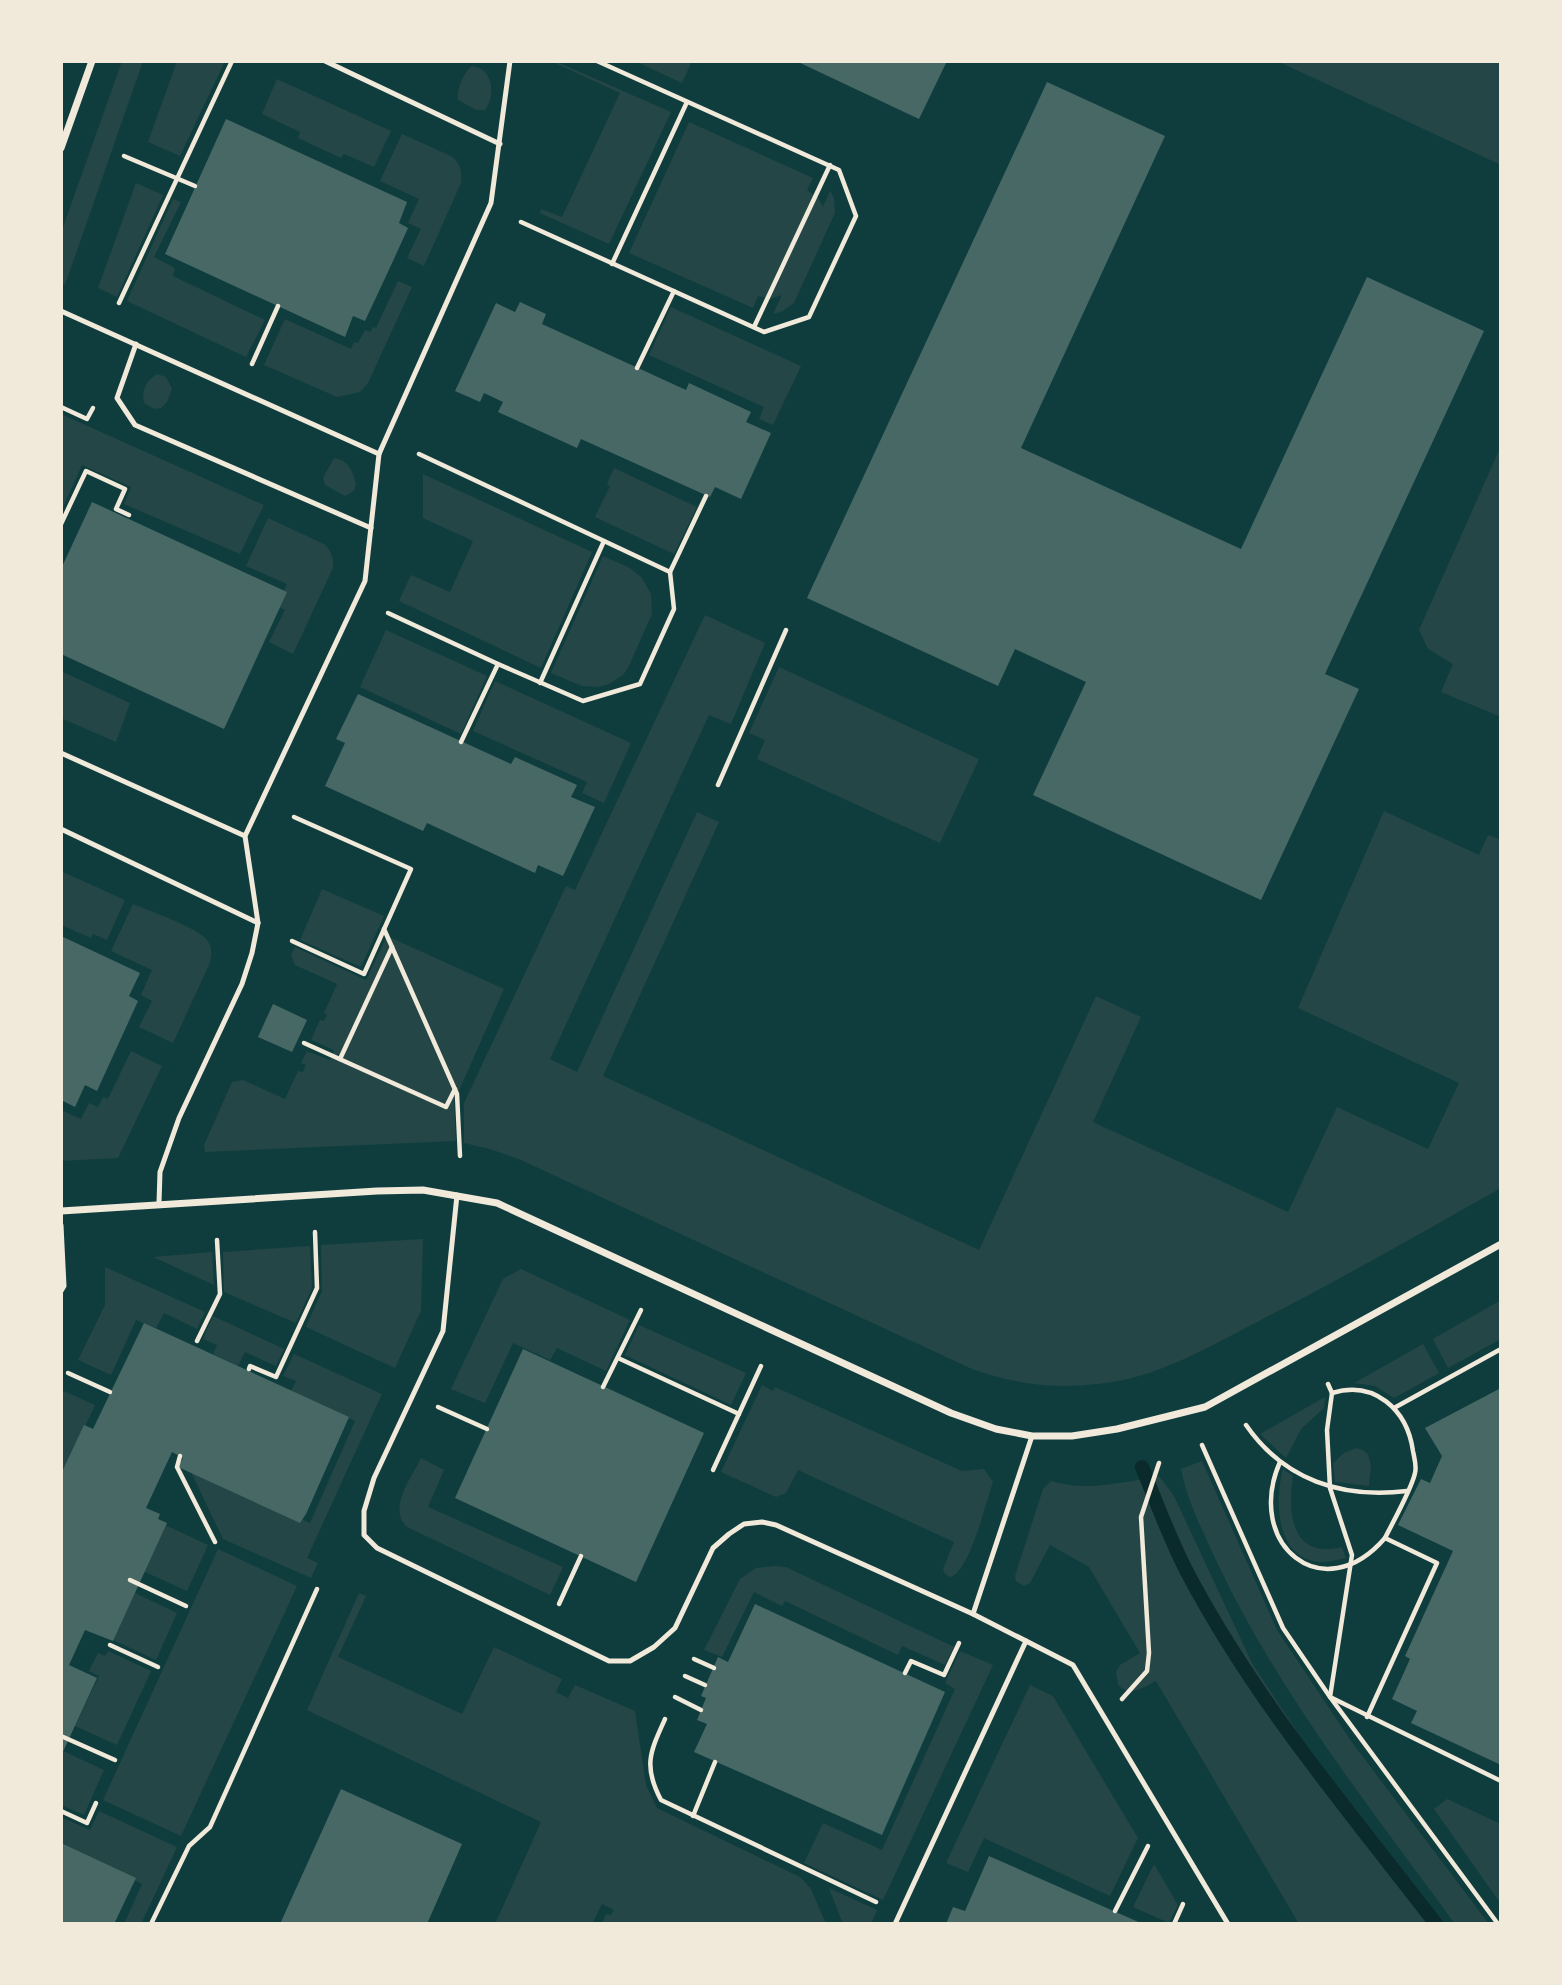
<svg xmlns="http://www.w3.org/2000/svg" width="1562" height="1985" font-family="Montserrat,sans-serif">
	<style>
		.green { fill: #244646 }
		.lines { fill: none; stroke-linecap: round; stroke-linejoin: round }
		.stream { stroke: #0a2a2b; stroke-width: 14 }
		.building { fill: #486865 }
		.path { stroke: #f1e9da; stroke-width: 4.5 }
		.service { stroke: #f1e9da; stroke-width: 5 }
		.minor { stroke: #f1e9da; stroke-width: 7 }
	</style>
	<rect width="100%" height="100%" fill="#0f3d3e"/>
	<!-- green -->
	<g class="green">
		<path d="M122 61H143L65 285 61 280V233Z"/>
		<path d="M177 61H225L180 156 148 142Z"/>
		<path d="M635 61H692L682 83Z"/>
		<path d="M1277 61H1501V165Z"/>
		<path d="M557 62 671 112 609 244 540 213 541 209 562 217 620 93 557 64Z"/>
		<path d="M472 66C493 68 496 95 485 110H476L458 100C456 90 464 72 472 66Z"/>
		<path d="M277 79 391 131 374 167 344 154 341 158 298 138 300 132 262 114Z"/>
		<path d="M689 122 813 178 807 190 818 198 823 207 830 191 834 198 835 213 794 303 783 311 773 314 782 295 770 299 758 296 753 308 629 253Z"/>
		<path d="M402 134 451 156C461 164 462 171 461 183L424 266 407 258 421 229 408 223 419 199 380 181Z"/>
		<path d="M136 183 163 195 117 297 98 288Z"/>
		<path d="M173 199 181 202 154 257 175 268 173 276 265 320 246 357 127 301Z"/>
		<path d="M398 281 412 287 368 383 360 392 337 397 264 365 285 319 351 349 354 342 358 343 365 330 370 332 373 327 376 328Z"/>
		<path d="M671 307 801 366 773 425 759 419 764 407 649 355Z"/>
		<path d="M157 374 166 377 172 389 167 402 161 408 154 409 144 403C141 390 146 381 157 374Z"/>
		<path d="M61 414 264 505 240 554 124 504 131 487 82 465 61 512Z"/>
		<path d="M1501 446V717L1441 692 1453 664 1428 649 1419 630Z"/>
		<path d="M334 458C349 460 353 472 356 485L354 491 345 496 325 485 323 478Z"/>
		<path d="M614 468 697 507 674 554 595 517 610 486 607 484Z"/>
		<path d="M423 474 592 552 541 668 399 601 411 575 450 592 473 541 423 518Z"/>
		<path d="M268 518 324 544C331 551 334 557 333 568L293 654 269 642 285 610 277 606 287 584 246 566Z"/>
		<path d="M603 556 630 568 642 578 651 594 652 614 628 668 623 675 609 684 599 687 582 686 551 673Z"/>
		<path d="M705 615 765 643 731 724 709 715 550 1059 577 1072 697 812 719 822 603 1076 979 1250 1096 996 1141 1017 1093 1122 1288 1212 1337 1107 1428 1149 1459 1083 1298 1008 1384 811 1479 855 1488 835 1501 840V1188C1421 1233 1341 1279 1259 1321 1208 1347 1156 1379 1097 1384 1052 1389 1015 1384 972 1369L521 1160 490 1149 464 1143V1103L566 886 575 890Z"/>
		<path d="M386 630 487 676 461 734 360 687Z"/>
		<path d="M779 667 979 759 940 843 757 759 765 740 749 733Z"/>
		<path d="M61 671 130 703 116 742 61 718Z"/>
		<path d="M495 681 631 743 604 803 582 793 587 782 473 731Z"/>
		<path d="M61 871 125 900 107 940 93 934 91 938 61 925Z"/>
		<path d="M322 889 384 916 361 967 300 940Z"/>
		<path d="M133 904C150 911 193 926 205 938 213 946 212 955 209 965L173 1043 139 1027 152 1001 141 995 152 970 111 951Z"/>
		<path d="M387 936 504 989 454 1102 456 1141 205 1152 204 1145 232 1082 243 1080 285 1099 298 1071 303 1072 306 1065 301 1063 307 1051 330 1060 334 1050 311 1040 320 1020 324 1021 327 1015 324 1013 337 984 295 965 291 955 295 947 366 980Z"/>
		<path d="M131 1051 162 1066 118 1158 61 1161V1110L81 1119 89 1103 98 1107 103 1097 108 1099Z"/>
		<path d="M423 1239 421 1311 395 1368 306 1327 322 1291 321 1245Z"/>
		<path d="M310 1246 312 1288 296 1323 224 1292 223 1252Z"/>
		<path d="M212 1252 214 1285 153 1257Z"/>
		<path d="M105 1267 205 1312 197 1329 164 1313 156 1328 136 1320 111 1375 78 1360 105 1305Z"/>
		<path d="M521 1269 630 1320 606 1371 557 1348 550 1360 513 1343 485 1403 451 1389 503 1279Z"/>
		<path d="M1501 1300V1339L1448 1368 1433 1339Z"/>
		<path d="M213 1316 284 1349 276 1366 245 1352 238 1366 213 1354 217 1345 203 1339Z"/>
		<path d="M639 1325 746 1373 731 1405 625 1355Z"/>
		<path d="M1423 1344 1439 1373 1394 1398 1375 1386 1354 1383Z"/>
		<path d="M294 1354 382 1394 307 1558 318 1563 311 1578 223 1539 190 1470 310 1523 355 1421 291 1391 296 1381 283 1376Z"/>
		<path d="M762 1385 773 1391 775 1387 962 1471 984 1469 993 1482C986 1502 970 1570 951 1577L945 1574 943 1569 954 1542 798 1470 786 1493 776 1497 721 1472Z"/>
		<path d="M64 1391 95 1405 61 1479V1398Z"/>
		<path d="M1325 1397 1324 1408 1301 1429 1286 1458 1260 1434Z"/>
		<path d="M1356 1448 1363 1450 1368 1454 1371 1465 1369 1486 1335 1482 1333 1463 1344 1453Z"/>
		<path d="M421 1458 444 1470 428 1507 563 1567 550 1595 407 1527C387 1509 412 1477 421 1458Z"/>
		<path d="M1202 1461 1277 1630 1351 1741 1489 1924H1455C1369 1806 1277 1691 1215 1558 1202 1529 1187 1501 1181 1469Z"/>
		<path d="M1283 1469 1293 1476C1287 1515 1292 1559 1342 1547L1346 1558C1335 1560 1324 1564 1313 1561 1275 1552 1275 1498 1283 1469Z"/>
		<path d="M1159 1476 1174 1496 1253 1665 1337 1792 1434 1924H1299L1156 1681C1143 1687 1131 1698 1118 1685L1116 1672 1120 1665 1140 1653 1089 1567 1050 1545 1030 1583 1024 1586 1016 1581 1015 1576 1043 1489 1051 1481C1086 1492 1124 1482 1159 1476Z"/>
		<path d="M165 1525 208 1545 187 1591 143 1571Z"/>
		<path d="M218 1549 297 1586 181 1836 103 1800Z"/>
		<path d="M775 1566 786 1567 954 1647 945 1665 902 1646 898 1655 785 1601 782 1606 754 1592 722 1657 704 1650 740 1579 756 1568Z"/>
		<path d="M135 1593 177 1613 156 1660 113 1640Z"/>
		<path d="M359 1593 366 1596 338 1657 462 1714 494 1647 562 1679 556 1692 568 1698 575 1685 635 1711 646 1785 657 1808 800 1877 811 1889 826 1924H602L606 1914 611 1915 614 1910 602 1904 592 1924H495L541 1822 307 1710Z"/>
		<path d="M108 1651 151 1671 117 1745 75 1726 99 1676 89 1671 98 1653 105 1656Z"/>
		<path d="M960 1651 993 1665 883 1900 804 1863 823 1823 882 1850 955 1689 945 1683Z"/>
		<path d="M1030 1685 1053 1696 1138 1838 1110 1896 984 1838 968 1872 946 1863Z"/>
		<path d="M63 1751 104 1770 84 1815 61 1805V1756Z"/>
		<path d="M1447 1799 1501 1824V1904L1434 1809Z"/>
		<path d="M99 1811 177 1847 141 1924H124L142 1884 61 1846V1817L90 1830Z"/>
		<path d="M1154 1864 1178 1905 1169 1923 1133 1907Z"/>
		<path d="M829 1888 877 1910 871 1924H843Z"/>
	</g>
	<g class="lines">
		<!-- stream -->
		<path class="stream" d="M1142 1467C1156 1501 1169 1537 1186 1570 1252 1697 1349 1811 1436 1924"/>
	</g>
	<!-- building -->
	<g class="building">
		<path d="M796 61H947L919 119Z"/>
		<path d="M1047 82 1165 136 1021 448 1241 549 1367 277 1484 331 1325 674 1359 689 1261 900 1033 795 1086 682 1015 649 998 686 807 598Z"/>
		<path d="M226 119 407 202 399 223 408 228 393 261 365 321 353 316 345 337 165 254Z"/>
		<path d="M520 302 546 314 542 324 686 390 689 383 751 412 746 422 771 433 741 499 715 487 710 497 581 439 577 448 498 412 503 402 484 393 480 402 455 391 496 303 515 312Z"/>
		<path d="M92 502 287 592 224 729 61 654V569Z"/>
		<path d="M358 694 511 764 515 757 577 785 571 797 595 807 563 876 538 865 535 873 427 823 423 831 325 786 345 743 336 739Z"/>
		<path d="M61 936 140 973 129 996 138 1001 97 1091 85 1085 75 1107 61 1100Z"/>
		<path d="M273 1004 307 1020 292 1052 258 1037Z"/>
		<path d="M144 1323 349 1417 306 1514 300 1523 178 1467 183 1458 172 1452 146 1508 160 1514 158 1519 167 1523 113 1641 85 1630 69 1665 97 1678 61 1756V1474L84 1425 93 1429Z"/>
		<path d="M523 1349 704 1433 636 1582 455 1498Z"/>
		<path d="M1499 1389 1501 1392V1765L1411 1723 1417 1711 1392 1699 1410 1659 1405 1656 1453 1551 1398 1525 1421 1479 1430 1483 1442 1456 1425 1428Z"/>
		<path d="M755 1604 945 1692 882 1835 694 1752 707 1724 697 1720 706 1698 701 1696 718 1657 728 1662Z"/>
		<path d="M341 1789 462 1844 427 1924H280Z"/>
		<path d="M61 1843 136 1878 114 1924H61Z"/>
		<path d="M989 1856 1143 1924H946L953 1907 965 1911Z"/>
	</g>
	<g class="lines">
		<!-- path -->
		<g class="path">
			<path d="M124 156 195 186"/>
			<path d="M521 222 764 332 809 317 856 216 839 170 597 61"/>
			<path d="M612 264 687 102"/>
			<path d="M119 303 232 61"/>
			<path d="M754 327 830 165"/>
			<path d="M252 364 278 306"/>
			<path d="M637 368 674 291"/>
			<path d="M61 407 87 419 93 408"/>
			<path d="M419 454 670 572 674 609 640 684 583 701 498 664"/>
			<path d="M61 524 86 471 125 489 116 509 129 515"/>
			<path d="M670 572 706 496"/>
			<path d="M388 613 498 664 461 742"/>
			<path d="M540 683 604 541"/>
			<path d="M718 785 786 630"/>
			<path d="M384 929 457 1094 460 1156"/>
			<path d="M292 941 364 974 411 869 294 817"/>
			<path d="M304 1043 446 1107 455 1089"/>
			<path d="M340 1059 392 947"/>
			<path d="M197 1341 220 1294 217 1240"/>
			<path d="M618 1358 739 1414"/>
			<path d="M249 1369 250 1366 276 1377 317 1288 315 1232"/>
			<path d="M68 1373 110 1392"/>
			<path d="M1328 1384 1332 1393 1327 1430 1330 1488 1352 1555 1330 1697 1501 1781"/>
			<path d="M603 1387 641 1310"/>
			<path d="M1332 1393C1374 1380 1407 1409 1413 1451 1414 1457 1417 1466 1415 1473 1412 1488 1393 1522 1385 1538L1437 1563 1367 1717"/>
			<path d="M438 1407 487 1429"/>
			<path d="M1394 1408 1501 1349"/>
			<path d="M1246 1425C1284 1480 1342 1499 1407 1491"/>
			<path d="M1202 1445 1283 1628 1330 1697 1498 1924"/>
			<path d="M180 1456 177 1467 215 1542"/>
			<path d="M1280 1462C1244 1544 1323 1610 1385 1538"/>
			<path d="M713 1470 761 1366"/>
			<path d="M130 1580 186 1606"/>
			<path d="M559 1604 581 1556"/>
			<path d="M110 1645 158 1667"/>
			<path d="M694 1659 714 1668"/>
			<path d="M905 1673 911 1661 944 1675 959 1643"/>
			<path d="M685 1676 705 1685"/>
			<path d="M675 1697 701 1710"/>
			<path d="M1122 1699 1147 1671 1149 1653 1141 1517 1159 1463"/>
			<path d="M665 1719C650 1752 643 1766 661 1800L876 1902"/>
			<path d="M61 1736 115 1760"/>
			<path d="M61 1811 87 1823 96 1803"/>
			<path d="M693 1816 715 1762"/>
			<path d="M1115 1911 1148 1846"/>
			<path d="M151 1924 189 1846 210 1827 317 1589"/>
			<path d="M1174 1924 1183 1904"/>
		</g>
		<!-- service -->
		<g class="service">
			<path d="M325 61 500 144"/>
			<path d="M61 311 379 454"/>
			<path d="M136 344 117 398 135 425 371 528"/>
			<path d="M61 753 245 836"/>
			<path d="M61 829 258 923"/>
			<path d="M457 1195 443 1331 374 1478 364 1511V1535L377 1548 609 1661H630L654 1647 675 1628 713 1548 729 1534 744 1524 762 1522 776 1525 973 1614 1073 1665 1228 1924"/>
			<path d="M159 1203 160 1172 179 1118 242 984 252 953 258 923 245 836 365 581 379 454 491 203 510 61"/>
			<path d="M61 1225 64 1286 61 1291"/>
			<path d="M973 1614 1032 1436"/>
			<path d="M895 1924 1026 1641"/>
		</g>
		<!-- minor -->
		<g class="minor">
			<path d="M61 148 92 61"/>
			<path d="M61 1211 377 1191 423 1190 497 1203 951 1413 996 1429 1032 1436H1072L1117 1429 1205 1407 1501 1244"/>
		</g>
	</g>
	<!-- border -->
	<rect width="1562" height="1985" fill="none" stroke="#f1e9da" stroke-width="126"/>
</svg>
